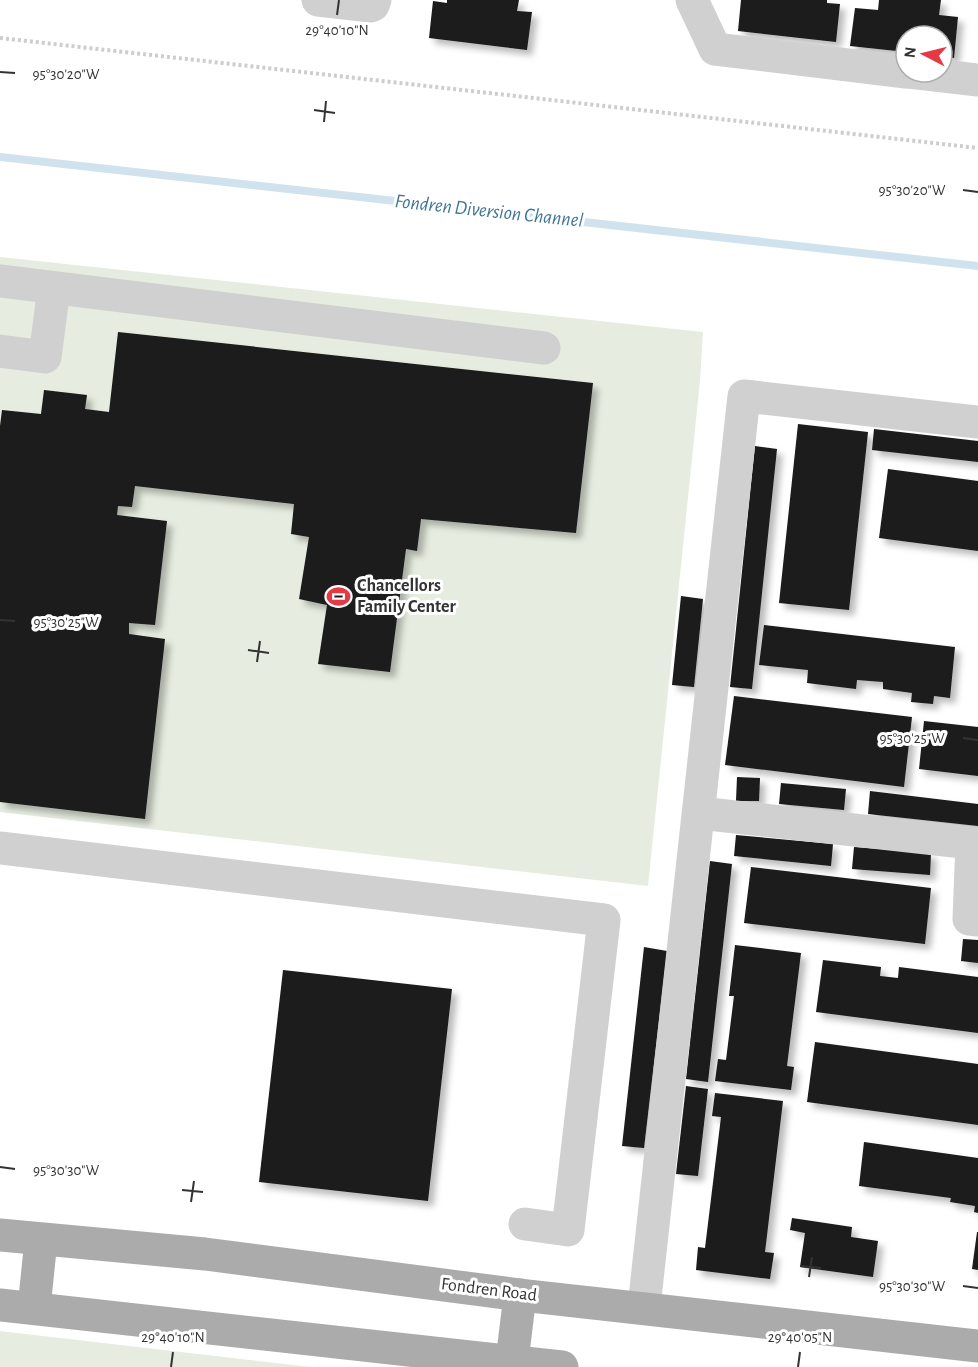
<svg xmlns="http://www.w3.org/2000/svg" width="978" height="1367" font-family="'Alegreya Sans',sans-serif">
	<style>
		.green { fill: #e6ecdf }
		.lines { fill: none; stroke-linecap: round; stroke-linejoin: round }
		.stream { stroke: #cfe2ee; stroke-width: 8 }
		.building { fill: #1a1a1a; filter: url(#shadow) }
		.path { stroke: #cdcdcd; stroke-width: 4; stroke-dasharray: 3 3; stroke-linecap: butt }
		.minor { stroke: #d0d0d0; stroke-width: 33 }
		.major { stroke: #ababab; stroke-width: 33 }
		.ticks { fill: none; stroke: #333; stroke-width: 2 }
		.labels { text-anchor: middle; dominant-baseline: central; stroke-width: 6; stroke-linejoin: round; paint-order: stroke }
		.poi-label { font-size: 18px; font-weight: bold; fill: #333; stroke: #fff; text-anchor: start }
		.street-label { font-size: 18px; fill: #333; stroke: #fff }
		.water-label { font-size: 20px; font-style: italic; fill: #3f7597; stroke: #fff }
		.ticks-label { font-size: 15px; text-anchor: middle; fill: #333; stroke: #fff; stroke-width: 6; stroke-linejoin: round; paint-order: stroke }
	</style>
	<defs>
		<filter id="shadow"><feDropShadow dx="5.5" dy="5.5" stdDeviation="3" flood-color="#0004"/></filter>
	</defs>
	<rect width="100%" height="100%" fill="#fff"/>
	<!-- green -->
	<g class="green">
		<path d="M0 257 703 332 700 381 648 886 0 812Z"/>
		<path d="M0 1331 311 1367H0Z"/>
	</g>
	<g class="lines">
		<!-- stream -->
		<path class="stream" d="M0 157 978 266"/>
	</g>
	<!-- building -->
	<g class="building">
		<path d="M447 0H519L517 11 532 12 527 50 429 38 433 1 447 3Z"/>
		<path d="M741 0H827V3L840 4 836 42 738 31Z"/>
		<path d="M879 0H941L939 15 958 17 954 58 942 56V36H906V52L850 46 855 8 878 10Z"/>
		<path d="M118 332 593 383 576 533 421 519 417 551 406 549 390 672 318 664 327 605 299 599 309 537 291 534 294 504 135 486 132 507 118 506 117 515 167 521 155 625 129 623V634L165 639 145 819 0 802V426L2 410 41 414 44 390 87 395 85 409 109 412Z"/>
		<path d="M798 424 868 432 849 610 779 603Z"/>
		<path d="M874 429 978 441V462L872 450Z"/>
		<path d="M755 446 777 449 752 689 730 687Z"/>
		<path d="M888 469 978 481V551L879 538Z"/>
		<path d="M681 596 703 599 694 687 672 685Z"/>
		<path d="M764 625 955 647 950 698 934 696 933 704 911 702 912 693 883 689V682L857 680 856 689 807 683 808 670 759 665Z"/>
		<path d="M734 696 912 717 904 787 725 765Z"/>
		<path d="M924 721 978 727V776L919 769Z"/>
		<path d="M737 777 760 778 759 801H736Z"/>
		<path d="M781 783 846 789 844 810 779 804Z"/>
		<path d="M870 791 978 804V826L868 814Z"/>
		<path d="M736 835 833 844 831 866 734 856Z"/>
		<path d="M854 847 931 853 930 875 852 869Z"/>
		<path d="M710 861 732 864 708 1082 686 1079Z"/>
		<path d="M751 867 931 888 925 944 744 923Z"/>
		<path d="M963 939 978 940V963L961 961Z"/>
		<path d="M735 945 801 953 787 1066 794 1067 791 1090 715 1081 718 1059 726 1060 734 996H729Z"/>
		<path d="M644 947 667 951 644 1148 622 1146Z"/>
		<path d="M823 960 881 967 880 976 898 978 899 967 978 977V1033L816 1012Z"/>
		<path d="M283 970 452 989 428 1201 259 1182Z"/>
		<path d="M815 1042 978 1064V1125L807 1102Z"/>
		<path d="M686 1086 708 1089 698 1176 676 1174Z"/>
		<path d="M715 1093 783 1101 765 1252 774 1253 770 1279 696 1270 698 1247 705 1248 721 1117 712 1116Z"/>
		<path d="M864 1142 978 1158V1213L974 1212 975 1206 950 1202 951 1198 859 1186Z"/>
		<path d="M792 1218 852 1227 851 1237 878 1241 873 1277 800 1267 805 1233 790 1230Z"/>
		<path d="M977 1232H978V1270L972 1269Z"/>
	</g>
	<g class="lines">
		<!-- path -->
		<path class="path" d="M0 38 978 148"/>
		<!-- minor -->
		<g class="minor">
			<path d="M318 0 371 6 373 5 375 0"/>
			<path d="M692 0 715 49 906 72"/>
			<path d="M909 72 978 80"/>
			<path d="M0 281 544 348"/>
			<path d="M0 351 45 357 54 288"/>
			<path d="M699 813 972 843 969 919 978 920"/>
			<path d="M0 848 604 920 568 1230 525 1224"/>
			<path d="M644 1307 744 396 978 422"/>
		</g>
		<!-- major -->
		<g class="major">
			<path d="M0 1235 205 1254 520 1295 978 1346"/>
			<path d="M0 1305 562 1367"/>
			<path d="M34 1308 41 1240"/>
			<path d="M512 1361 520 1295"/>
		</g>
	</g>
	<!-- ticks -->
	<path class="ticks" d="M337 15 339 0M0 72 15 73M314 110 335 113M324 122 326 101M963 190 978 192M0 620 15 621M248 650 269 653M257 662 260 641M963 738 978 740M0 1167 15 1169M182 1190 203 1192M191 1202 194 1181M800 1266 821 1268M809 1277 812 1257M963 1286 978 1288M171 1367 173 1352M798 1367 800 1352"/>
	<!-- icons -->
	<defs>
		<symbol id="stadium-bare" viewBox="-9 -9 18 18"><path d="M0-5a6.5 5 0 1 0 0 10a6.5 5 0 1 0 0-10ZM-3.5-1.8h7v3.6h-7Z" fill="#e63946" stroke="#fff" stroke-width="2.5" paint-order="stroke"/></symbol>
	</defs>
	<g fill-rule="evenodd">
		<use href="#stadium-bare" x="322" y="580" width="33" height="33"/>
	</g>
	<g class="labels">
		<!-- poi labels -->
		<g class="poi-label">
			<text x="357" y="586">Chancellors<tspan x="357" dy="21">Family Center</tspan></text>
		</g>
		<!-- street labels -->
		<g class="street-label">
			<text transform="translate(489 1290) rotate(7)">Fondren Road</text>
		</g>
		<!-- water labels -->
		<g class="water-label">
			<text transform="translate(489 211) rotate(6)">Fondren Diversion Channel</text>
		</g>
	</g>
	<g class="ticks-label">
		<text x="337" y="35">29°40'10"N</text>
		<text x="66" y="79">95°30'20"W</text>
		<text x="912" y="195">95°30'20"W</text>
		<text x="66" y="627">95°30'25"W</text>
		<text x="912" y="743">95°30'25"W</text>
		<text x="66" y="1175">95°30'30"W</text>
		<text x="912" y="1291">95°30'30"W</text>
		<text x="173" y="1342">29°40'10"N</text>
		<text x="800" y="1342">29°40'05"N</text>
	</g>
	<!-- north arrow -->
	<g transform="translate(924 54) rotate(277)"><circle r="28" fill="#ffffff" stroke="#adadad" stroke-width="1.5"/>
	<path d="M0-4.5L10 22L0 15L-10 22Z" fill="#e63946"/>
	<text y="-9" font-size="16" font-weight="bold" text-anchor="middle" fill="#333333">N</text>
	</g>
</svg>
